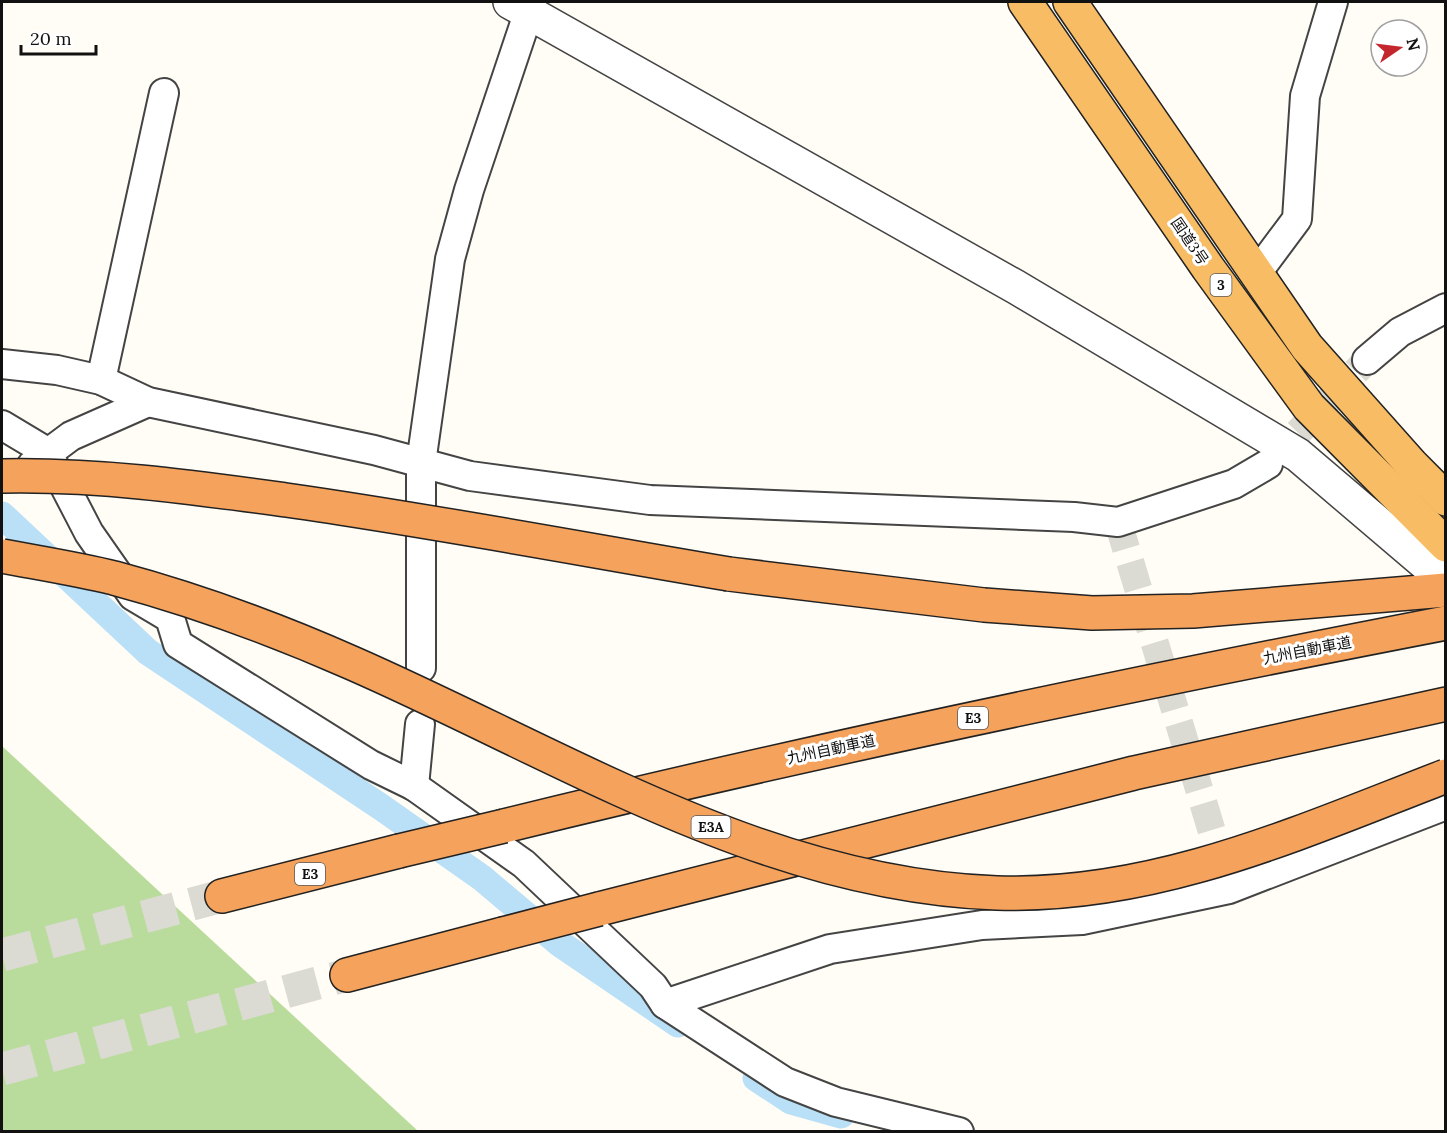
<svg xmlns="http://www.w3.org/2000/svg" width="1447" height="1133" font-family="Lora,'Noto Sans JP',serif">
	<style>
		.forest { fill: #b9dc9c }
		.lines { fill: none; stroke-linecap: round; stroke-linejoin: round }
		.canal { stroke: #b9e0f7; stroke-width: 27 }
		.minor-tunnel { stroke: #dbdad3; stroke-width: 28; stroke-dasharray: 28 14; stroke-linecap: butt }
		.motorway-tunnel { stroke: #dbdad3; stroke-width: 33; stroke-dasharray: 33 16; stroke-linecap: butt }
		.minor-casing { stroke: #444; stroke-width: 32 }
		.tertiary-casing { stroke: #444; stroke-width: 36 }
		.trunk-casing { stroke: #222; stroke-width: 36 }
		.motorway-casing { stroke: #222; stroke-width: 36 }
		.minor { stroke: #fff; stroke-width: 28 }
		.tertiary { stroke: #fff; stroke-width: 33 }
		.trunk { stroke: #f7bc64; stroke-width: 33 }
		.motorway { stroke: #f5a25d; stroke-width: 33 }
		.motorway-bridge-casing { stroke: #222; stroke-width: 36; stroke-linecap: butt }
		.motorway-bridge { stroke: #f5a25d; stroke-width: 33 }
		.labels { text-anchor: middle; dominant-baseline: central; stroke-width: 6; stroke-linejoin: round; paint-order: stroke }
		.shield { fill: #fff; stroke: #585858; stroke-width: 1.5 }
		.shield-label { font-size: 14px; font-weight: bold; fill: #111 }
		.street-label { font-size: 15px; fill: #111; stroke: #fff }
	</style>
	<rect width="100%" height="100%" fill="#fffdf5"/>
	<!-- forest -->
	<path class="forest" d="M2 746 418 1131H2Z"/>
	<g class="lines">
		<!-- canal -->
		<g class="canal">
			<path d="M2 515 148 652 381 807 482 878 559 943 678 1024"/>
			<path d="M756 1078 791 1101 841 1115"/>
		</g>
		<!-- minor-tunnel -->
		<g class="minor-tunnel">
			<path d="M1269 463 1367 360"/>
			<path d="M1118 522 1227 881"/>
		</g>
		<!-- motorway-tunnel -->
		<g class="motorway-tunnel">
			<path d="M2 955 222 896"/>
			<path d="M2 1069 347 975"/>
		</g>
		<defs>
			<g id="minor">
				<path d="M1256 274 1297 219 1305 96 1333 2"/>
				<path d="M1367 360 1400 332 1446 308"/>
				<path d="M2 364 57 370 101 380 148 402 374 450 470 476 650 500 1074 517 1118 522 1234 484 1268 464"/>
				<path d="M101 380 164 93"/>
				<path d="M2 425 47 452 89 533 133 596 170 618 178 644 371 765 414 786 524 864 653 986 665 1004 785 1082 836 1102 959 1132"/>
				<path d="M32 465 71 436 148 402"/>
				<path d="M421 668V463L450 259 469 190 532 2"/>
				<path d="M414 786 420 724"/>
				<path d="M665 1004 830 949 982 925 1082 920 1229 889 1446 805"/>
			</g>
			<path id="tertiary" d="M510 2 1016 287 1298 455 1446 581"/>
			<g id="trunk">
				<path d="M1025 2 1208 268 1309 407 1446 545"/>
				<path d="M1070 2 1307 347 1412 465 1446 499"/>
			</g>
			<g id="motorway">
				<path d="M729 574 984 605 1092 613 1193 611 1446 590"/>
				<path d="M504 826C816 749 1130 684 1446 623"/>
				<path d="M222 896 399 851"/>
				<path d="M599 909 1134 773 1446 704"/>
				<path d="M347 975 503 934"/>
			</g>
		</defs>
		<!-- minor casing -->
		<use href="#minor" class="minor-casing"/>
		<!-- tertiary casing -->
		<use href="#tertiary" class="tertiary-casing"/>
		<!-- trunk casing -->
		<use href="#trunk" class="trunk-casing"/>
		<!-- motorway casing -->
		<use href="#motorway" class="motorway-casing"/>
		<!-- minor -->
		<use href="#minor" class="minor"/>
		<!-- tertiary -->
		<use href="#tertiary" class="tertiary"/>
		<!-- trunk -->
		<use href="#trunk" class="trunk"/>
		<!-- motorway -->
		<use href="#motorway" class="motorway"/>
		<defs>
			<g id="motorway-bridge">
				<path d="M2 476C97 474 191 487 286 500 434 521 581 549 729 574"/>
				<path d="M2 556C39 563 77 569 114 578 196 600 275 629 352 663 560 754 764 885 997 893 1156 898 1300 832 1446 776"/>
				<path d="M399 851 504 826"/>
				<path d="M503 934 599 909"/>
			</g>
		</defs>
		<!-- motorway-bridge casing -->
		<use href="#motorway-bridge" class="motorway-bridge-casing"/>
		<!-- motorway-bridge -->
		<use href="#motorway-bridge" class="motorway-bridge"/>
	</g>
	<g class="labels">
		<!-- shield labels -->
		<g class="shield">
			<rect x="1210.5" y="274" width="21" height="22" rx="4.5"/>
			<rect x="958" y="707" width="30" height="22" rx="4.5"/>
			<rect x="691.5" y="816" width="39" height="22" rx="4.5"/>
			<rect x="295" y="863" width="30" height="22" rx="4.5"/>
		</g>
		<g class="shield-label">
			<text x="1221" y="285">3</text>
			<text x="973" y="718">E3</text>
			<text x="711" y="827">E3A</text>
			<text x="310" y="874">E3</text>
		</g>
		<!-- street labels -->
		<g class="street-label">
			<text transform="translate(1190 241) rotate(56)">国道3号</text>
			<text transform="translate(1307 650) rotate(-11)">九州自動車道</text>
			<text transform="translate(831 749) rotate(-12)">九州自動車道</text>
		</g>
	</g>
	<!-- border -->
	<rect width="1447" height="1133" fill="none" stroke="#111111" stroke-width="6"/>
	<!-- north arrow -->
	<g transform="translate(1399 48) rotate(76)"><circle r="28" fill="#ffffff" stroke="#a0a0a0" stroke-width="1.5"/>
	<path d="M0-4.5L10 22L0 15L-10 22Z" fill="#c4262e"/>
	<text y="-9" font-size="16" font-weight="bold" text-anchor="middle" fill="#111111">N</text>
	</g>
	<!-- scale -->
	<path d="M21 45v9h75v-9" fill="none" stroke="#111111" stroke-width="3"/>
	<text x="30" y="45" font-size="18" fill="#111111" stroke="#ffffff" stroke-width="4.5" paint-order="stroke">20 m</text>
</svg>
